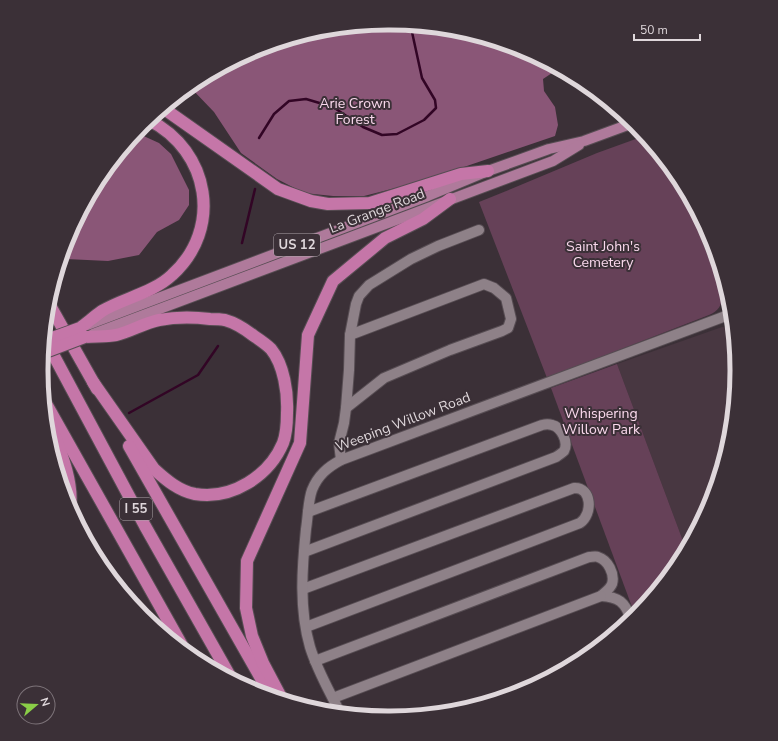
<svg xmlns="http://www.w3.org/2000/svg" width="778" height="741" font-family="'Nunito Sans',sans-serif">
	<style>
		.built { fill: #483741 }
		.green { fill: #664158 }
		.forest { fill: #8a5677 }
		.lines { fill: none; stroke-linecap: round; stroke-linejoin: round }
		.stream { stroke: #320525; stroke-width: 2.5 }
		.street-casing { stroke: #574d53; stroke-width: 12 }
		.primary-casing { stroke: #574d53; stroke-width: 12 }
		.highway-casing { stroke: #574d53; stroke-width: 14 }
		.street { stroke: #8e8188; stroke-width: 10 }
		.primary { stroke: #af7a9b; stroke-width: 10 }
		.highway { stroke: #c576a8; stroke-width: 12 }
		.highway-bridge-casing { stroke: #574d53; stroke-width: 14; stroke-linecap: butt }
		.highway-bridge { stroke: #c576a8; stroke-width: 12 }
		.labels { text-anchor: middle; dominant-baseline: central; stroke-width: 4; stroke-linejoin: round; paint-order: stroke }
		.shield { fill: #3b3037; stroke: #aea5aa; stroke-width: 1 }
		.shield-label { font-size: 13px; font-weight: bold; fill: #dfd7db }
		.park-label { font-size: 14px; fill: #fad9ed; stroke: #3b3037 }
		.street-label { font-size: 14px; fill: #dfd7db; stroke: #3b3037 }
		.rim { fill: none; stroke: #dfd7db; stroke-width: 5 }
	</style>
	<rect width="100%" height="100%" fill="#3b3037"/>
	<!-- built -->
	<path class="built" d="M722 327 730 328 732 329 736 371 730 439 710 504 686 549 617 364Z"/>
	<!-- green -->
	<g class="green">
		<path d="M644 136 677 176 721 290C723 302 721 310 709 315L547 378 479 202 511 189 597 153Z"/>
		<path d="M617 364 686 549 678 564 635 615 551 388Z"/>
	</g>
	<!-- forest -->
	<g class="forest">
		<path d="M389 23 457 30 522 50 558 69 543 79 544 91 555 107 558 125 555 136 423 181 364 196H333L304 193 277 179 241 153 214 112 190 87 196 81 256 49 321 30Z"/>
		<path d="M137 133 159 143 171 154 189 190V205L179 220 157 232 139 255 108 261 66 259 63 254 68 237 100 177Z"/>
	</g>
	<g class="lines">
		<!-- stream -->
		<g class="stream">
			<path d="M259 138 274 114 289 101 306 99 333 107 363 127 382 135 397 134 424 120 436 108 435 100 422 78 412 32 414 25"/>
			<path d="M242 243 255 189"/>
			<path d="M129 413 198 375 218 346"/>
		</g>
		<defs>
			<g id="street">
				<path d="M708 233 713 248"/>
				<path d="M346 408 349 370 350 335 356 304 359 296 369 285 411 259 438 246 479 230"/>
				<path d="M341 460 339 443 344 423 346 408 384 378 450 350 502 331 508 328 511 319 506 298 494 288 484 284 350 335"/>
				<path d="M304 552 556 457C559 455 562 453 564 451 569 442 561 427 552 425 549 424 546 424 542 425L308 512"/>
				<path d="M303 589 574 488C592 487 593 514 580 523L306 627"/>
				<path d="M315 661 589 557C592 557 596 556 598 557 608 560 615 574 612 584 610 589 605 592 601 596 619 597 625 602 631 619"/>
				<path d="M333 698 601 596"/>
				<path d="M340 713C330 692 317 670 310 647 299 609 302 568 306 529 308 517 308 501 312 490 318 475 328 467 341 460L731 314"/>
			</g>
			<g id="primary">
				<path d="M87 325 428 196 488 171 549 149 584 141 633 123"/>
				<path d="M93 334 553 161 579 145"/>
			</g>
			<g id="highway">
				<path d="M163 108 278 189 311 201 328 204 370 203 461 174 488 171"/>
				<path d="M48 302 97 389"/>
				<path d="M80 328C88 322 95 316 102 311 124 298 153 293 172 275 223 229 210 151 149 120"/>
				<path d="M85 337C95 336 106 337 116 335 130 332 144 323 159 320 175 317 194 317 210 319 215 319 220 319 225 320 236 323 245 329 254 336 260 340 266 344 271 349 284 365 288 393 287 413 287 421 286 435 283 443 269 476 232 500 195 494 179 491 166 480 154 469L93 382"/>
				<path d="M46 341 145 526 231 678"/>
				<path d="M44 400 184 649"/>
				<path d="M49 420C58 445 74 481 70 507"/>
				<path d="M129 446 271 696"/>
				<path d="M282 699 263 663 252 636 246 608 247 561 300 443 308 335 333 281 385 238 423 219 450 199"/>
			</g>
		</defs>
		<!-- street casing -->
		<use href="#street" class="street-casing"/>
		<!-- primary casing -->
		<use href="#primary" class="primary-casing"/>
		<!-- highway casing -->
		<use href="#highway" class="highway-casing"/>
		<!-- street -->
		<use href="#street" class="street"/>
		<!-- primary -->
		<use href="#primary" class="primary"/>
		<!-- highway -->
		<use href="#highway" class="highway"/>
		<defs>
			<g id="highway-bridge">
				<path d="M44 341 80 328"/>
				<path d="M43 353 85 337"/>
			</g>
		</defs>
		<!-- highway-bridge casing -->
		<use href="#highway-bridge" class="highway-bridge-casing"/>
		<!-- highway-bridge -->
		<use href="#highway-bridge" class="highway-bridge"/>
	</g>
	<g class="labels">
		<!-- shield labels -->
		<g class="shield">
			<rect x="274" y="234" width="46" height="22" rx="3"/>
			<rect x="120" y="498" width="32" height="22" rx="3"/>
		</g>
		<g class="shield-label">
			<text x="297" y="245">US 12</text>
			<text x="136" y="509">I 55</text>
		</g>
		<!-- park labels -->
		<g class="park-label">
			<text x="355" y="103">Arie Crown<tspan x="355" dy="16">Forest</tspan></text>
			<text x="603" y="246">Saint John's<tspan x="603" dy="16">Cemetery</tspan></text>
			<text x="601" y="413">Whispering<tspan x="601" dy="16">Willow Park</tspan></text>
		</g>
		<!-- street labels -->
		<g class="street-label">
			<text transform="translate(377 211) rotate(-21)">La Grange Road</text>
			<text transform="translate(403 422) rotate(-21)">Weeping Willow Road</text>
		</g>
	</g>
	<!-- crop -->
	<path d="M0 0H778V741H0ZM388 30H390A340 340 0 0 1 730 370V371A340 340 0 0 1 390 711H388A340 340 0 0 1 48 371V370A340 340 0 0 1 388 30Z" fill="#3b3037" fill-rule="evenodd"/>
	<path class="rim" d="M388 30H390A340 340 0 0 1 730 370V371A340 340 0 0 1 390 711H388A340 340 0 0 1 48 371V370A340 340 0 0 1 388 30Z"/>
	<!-- north arrow -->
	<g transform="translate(36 705) rotate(71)"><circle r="19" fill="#3b3037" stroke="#7d7379"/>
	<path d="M0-3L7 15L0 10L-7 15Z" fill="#8ace47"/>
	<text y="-6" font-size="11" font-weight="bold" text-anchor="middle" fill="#dfd7db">N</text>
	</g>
	<!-- scale -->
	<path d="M634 34v6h66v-6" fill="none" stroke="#dfd7db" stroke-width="2"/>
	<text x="640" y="34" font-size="12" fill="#dfd7db" stroke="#3b3037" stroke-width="3" paint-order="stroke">50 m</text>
</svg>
